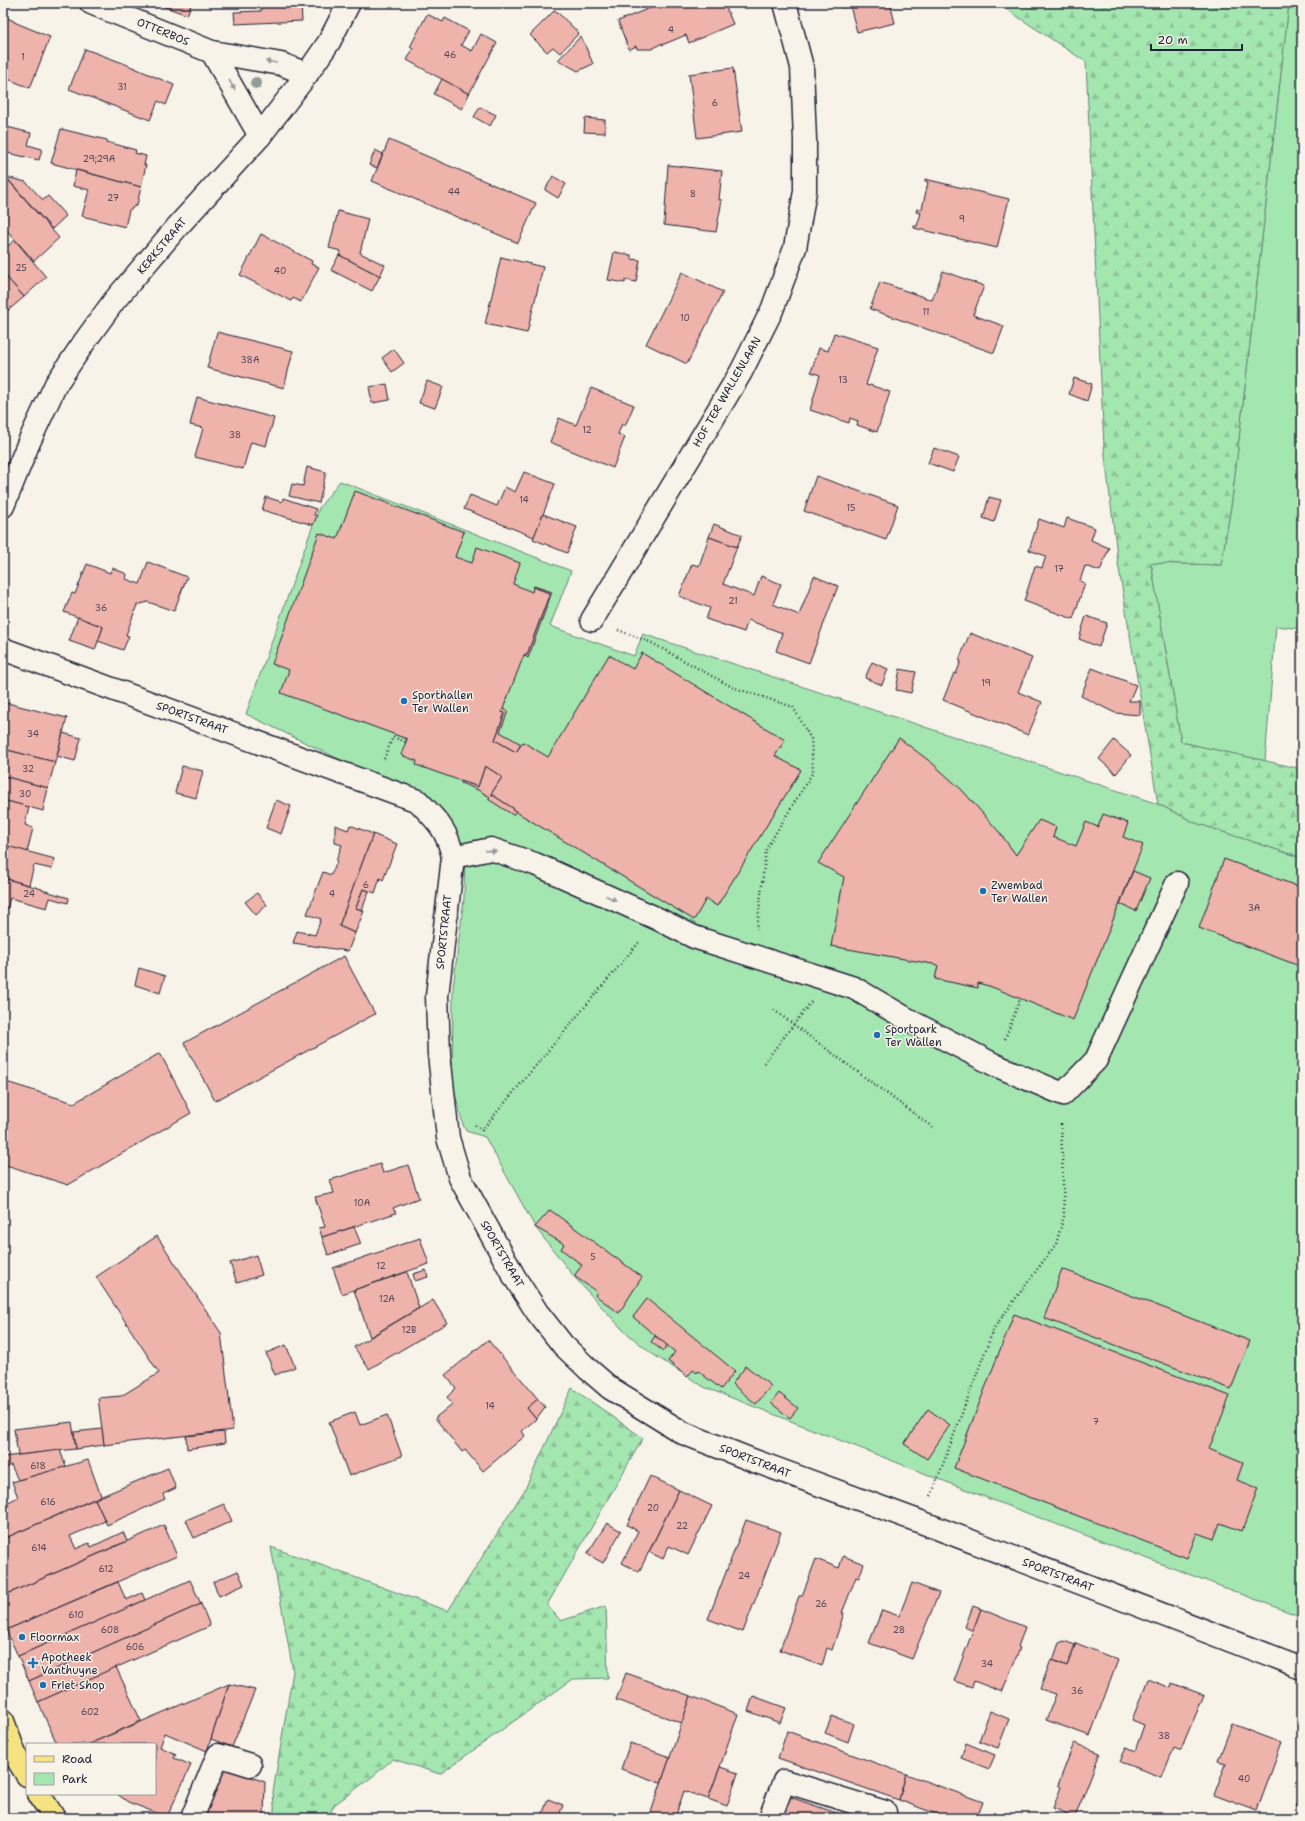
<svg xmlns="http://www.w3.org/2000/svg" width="1305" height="1821" font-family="'Shantell Sans',sans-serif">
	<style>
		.green { fill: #a4e6b0; stroke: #638476 }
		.forest { fill: url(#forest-firs); stroke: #638476 }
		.building { fill: #eeb3aa; stroke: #22223b }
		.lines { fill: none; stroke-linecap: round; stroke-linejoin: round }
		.minor-casing { stroke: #22223b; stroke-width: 25 }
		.major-casing { stroke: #22223b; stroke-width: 25 }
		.path { stroke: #22223b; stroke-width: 2.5; stroke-dasharray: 1 3; stroke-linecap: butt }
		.minor { stroke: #f7f3e8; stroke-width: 22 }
		.major { stroke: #f5e382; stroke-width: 22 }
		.tree { fill: #939b99 }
		.oneway { fill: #97959a }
		.poi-dot { fill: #1f6fb2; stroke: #f7f3e8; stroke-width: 1.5 }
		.labels { text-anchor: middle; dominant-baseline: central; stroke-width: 3; stroke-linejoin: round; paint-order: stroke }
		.number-label { font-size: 9px; fill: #554657 }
		.street-label { font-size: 11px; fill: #22223b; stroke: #f7f3e8 }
		.poi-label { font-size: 11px; fill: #22223b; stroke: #f7f3e8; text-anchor: start }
	</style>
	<defs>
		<pattern id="forest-firs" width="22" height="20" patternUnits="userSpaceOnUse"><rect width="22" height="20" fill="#a4e6b0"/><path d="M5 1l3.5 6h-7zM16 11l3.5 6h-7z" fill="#8dc598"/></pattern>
	</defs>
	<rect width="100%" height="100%" fill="#f7f3e8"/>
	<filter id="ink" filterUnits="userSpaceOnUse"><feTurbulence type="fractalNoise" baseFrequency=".025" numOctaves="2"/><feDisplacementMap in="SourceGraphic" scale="8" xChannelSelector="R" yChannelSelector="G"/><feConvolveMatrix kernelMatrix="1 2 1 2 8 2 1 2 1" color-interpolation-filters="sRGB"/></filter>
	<g filter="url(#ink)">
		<!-- green -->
		<g class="green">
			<path d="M1289 3H1302V629L1276 626 1265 761 1181 742 1151 563 1221 565 1232 500Z"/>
			<path d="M340 481 571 571 550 626 634 656 643 634 1158 804 1196 823 1302 858V1617L995 1501 704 1387 651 1353 623 1330 576 1279 535 1227 485 1137 466 1131 463 1125 452 1082 453 988 464 898 465 854 448 816 407 792 246 714 319 508Z"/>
		</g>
		<!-- forest -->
		<g class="forest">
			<path d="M997 3H1289L1232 500 1221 565 1151 563 1181 742 1302 769V858L1196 823 1158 804 1118 563 1104 447 1086 62Z"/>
			<path d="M572 1388 643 1438 547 1605 561 1621 606 1606 608 1678 573 1679 440 1774 393 1759 372 1777 334 1805 328 1818H275L273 1792 293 1671 271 1547 448 1611 524 1491Z"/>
		</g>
		<!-- building -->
		<g class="building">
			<path d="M161 3H192L187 15 160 5Z"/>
			<path d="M261 3H301L302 21 235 24 234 12 261 11Z"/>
			<path d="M662 3H724L733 24 689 43 686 35 662 45V43L652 49H637L636 46 629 50 618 21Z"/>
			<path d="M841 3H890L895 23 857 32 850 6 842 8Z"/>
			<path d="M555 10 579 33 560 53 553 47 547 52 530 35Z"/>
			<path d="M427 14 443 22 445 18 469 31 461 45 472 51 481 34 497 43 469 94 407 60 413 49 410 47Z"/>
			<path d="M3 16 14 21V22L50 37 30 88 3 77Z"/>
			<path d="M581 36 593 64 578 71 558 60Z"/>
			<path d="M85 49 123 63 174 85 166 105 158 101 150 120 69 89Z"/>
			<path d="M733 68 742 132 697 138 689 74Z"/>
			<path d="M442 79 469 94 462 109 434 94Z"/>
			<path d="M480 107 496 115 490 126 474 117Z"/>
			<path d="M585 118 605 120V133L584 132Z"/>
			<path d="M3 126 31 133 28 145 42 149 39 160 3 152Z"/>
			<path d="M61 129 107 140V142L136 150 135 153 146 156 144 165H146L141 187 51 163Z"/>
			<path d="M389 140 536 203 518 243 372 181Z"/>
			<path d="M375 150 383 154 377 168 369 165Z"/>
			<path d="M668 165 722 171 719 200H722L716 232 664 225Z"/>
			<path d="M76 170 141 187 137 205 129 210 125 227 82 216 89 190 73 186Z"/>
			<path d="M553 176 566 184 558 198 545 190Z"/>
			<path d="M6 177 26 182 43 200 48 196 66 216 52 229Z"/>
			<path d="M925 179 1009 199 997 248 914 228V226H917L921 213 916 212 917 209H922L928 182 925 181Z"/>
			<path d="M9 181 59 238 34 261 3 226V186Z"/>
			<path d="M338 211 368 219 360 253 385 265 380 276 339 255 341 251 329 248Z"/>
			<path d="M261 234 312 261 311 264 319 267 301 302 293 298 291 301 240 275Z"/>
			<path d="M15 240 46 277 24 297 3 273V250Z"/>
			<path d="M614 252 631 255V259L640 260 636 282 625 280V283L608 280Z"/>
			<path d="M339 255 380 276 372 291 331 270Z"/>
			<path d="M501 257 543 267 527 333 485 324Z"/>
			<path d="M943 271 984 286 973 315 1004 326 994 353 870 309 880 282 932 300Z"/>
			<path d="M682 272 723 292 687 364 646 344Z"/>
			<path d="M3 273 24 297 5 313 3 310Z"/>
			<path d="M217 332 293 351 284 388 207 368Z"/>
			<path d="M834 333 878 347 866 385 869 386 870 385 890 392 877 432 857 425 858 421 850 418 849 423 810 410 820 375 811 372 819 348 828 351Z"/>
			<path d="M394 349 404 363 392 372 382 358Z"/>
			<path d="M1074 378 1092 384 1087 401 1069 394Z"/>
			<path d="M427 381 443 387 435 408 419 403Z"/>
			<path d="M387 384 390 400 372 403 369 387Z"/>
			<path d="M591 388 634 405 625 426 622 424 618 434 625 437 613 468 550 442 559 418 576 425Z"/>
			<path d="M197 397 274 418 266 446 251 442 243 469 195 457 203 428 190 425Z"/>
			<path d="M934 448 959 457 953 472 928 463Z"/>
			<path d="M307 467 326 472 319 503 289 496 292 484 303 486Z"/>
			<path d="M524 472 555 484 534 537 464 509 470 495 497 506 505 487 515 492Z"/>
			<path d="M816 476 898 505 886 540 804 511Z"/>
			<path d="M355 491 464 532 455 557 472 563 477 547 520 563 513 584 532 592 533 587 550 593 527 655 525 654 524 655 503 709 502 712 505 713 495 740 516 752 523 742 548 757 609 655 633 669 642 653 785 740 775 756 801 770 717 906 706 899 694 920 513 810 514 809 491 794 502 777 485 766 478 787 416 765 417 761 401 755 407 739 281 693 289 670 272 664 319 533 337 539Z"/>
			<path d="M266 497 282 502 283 498 316 509 314 515 317 516 313 525 262 510Z"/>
			<path d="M989 497 1001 500 994 522 983 518Z"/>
			<path d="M543 514 577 527 567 553 533 539Z"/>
			<path d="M1067 518 1095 528 1091 540 1109 548 1100 571 1085 566 1080 581 1085 583 1073 619 1024 601 1035 566 1042 568 1046 556 1029 550 1039 519 1064 528Z"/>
			<path d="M714 524 742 535 737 547 709 537Z"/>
			<path d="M709 537 737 547 723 584 754 596 761 576 781 584 773 604 799 615 814 576 838 586 809 663 776 651 782 633 748 620 744 632 706 619 710 608 679 596 692 564 699 566Z"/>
			<path d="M148 562 187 577 174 611 148 602 137 605 126 635 129 636 123 650 98 641 103 627 64 612 72 593 75 594 87 564 110 573 112 568 127 574 126 579 140 584Z"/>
			<path d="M534 586 552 592 528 658 524 655 525 654 527 655 550 593 533 587Z"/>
			<path d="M1086 616 1107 623 1099 647 1079 639Z"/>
			<path d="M78 617 103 627 95 650 69 641Z"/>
			<path d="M970 633 1032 658 1018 692 1042 702 1028 735 943 700 954 673 956 674 961 661 959 660Z"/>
			<path d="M872 662 888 669 882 685 865 678Z"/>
			<path d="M1092 668 1136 685 1129 701H1140V715L1115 713 1081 696Z"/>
			<path d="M900 669 916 672 911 693 896 690Z"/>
			<path d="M3 702 67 718 55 762 3 749Z"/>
			<path d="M503 709 508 711 500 732 521 744 516 752 495 740 505 713 502 712Z"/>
			<path d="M63 733 81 738 75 761 57 756Z"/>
			<path d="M899 738 932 763 962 790 1000 833 1016 855 1039 820 1056 827 1053 837 1076 846 1086 822 1098 827 1103 814 1128 823 1123 837 1143 845 1073 1020 992 987 978 983V988L935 979 938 965 831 946 844 877 818 863Z"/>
			<path d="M1114 740 1131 755 1116 774 1099 759Z"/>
			<path d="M3 749 55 762 48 788 3 776Z"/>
			<path d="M182 766 203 771 196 798 175 793Z"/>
			<path d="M485 766 502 777 491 794 514 809 513 810 516 811 513 815 488 799 490 797 478 790 461 783V781L478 787Z"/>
			<path d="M3 776 48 788 43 811 3 800Z"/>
			<path d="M3 800 29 807 25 825 33 828 27 852 3 845Z"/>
			<path d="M276 800 291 806 281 834 266 828Z"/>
			<path d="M335 825 348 830 350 825 373 834 339 926 355 933 348 951 293 943 297 931 315 935 321 919 307 914 323 872 331 875 337 862 336 861 342 845 335 843Z"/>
			<path d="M373 834 397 844 383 880 380 878 375 893 363 889 356 908 364 911 355 933 339 926Z"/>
			<path d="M3 845 55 859 52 869 34 865 29 885 3 878Z"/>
			<path d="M1224 859 1302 888V967L1199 928Z"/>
			<path d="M1133 871 1150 878 1136 911 1120 904Z"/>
			<path d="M3 878 42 889V890L69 898 68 903 50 898 47 908 10 898 7 909 3 908Z"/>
			<path d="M363 889 369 891 362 910 356 908Z"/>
			<path d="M257 893 267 905 256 915 245 902Z"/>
			<path d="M344 956 375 1014 215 1101 184 1043Z"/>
			<path d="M139 968 165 976 160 993 135 985Z"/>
			<path d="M160 1053 191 1113 68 1185 3 1164V1081L74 1103Z"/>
			<path d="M380 1164 383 1173 408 1165 419 1198 393 1208 396 1213 322 1237 319 1228 325 1227 315 1197 334 1193 330 1180Z"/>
			<path d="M550 1210 642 1277 619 1313 595 1295 597 1292 574 1276 582 1265 561 1249 564 1244 535 1227Z"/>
			<path d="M354 1227 361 1244 328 1255 322 1237Z"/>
			<path d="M157 1236 221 1333 233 1430 104 1445 98 1398 121 1396 159 1373 96 1277Z"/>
			<path d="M420 1238 429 1264 342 1294 333 1268Z"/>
			<path d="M256 1255 262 1275 237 1283 230 1263Z"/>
			<path d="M1062 1269 1250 1341 1231 1389 1044 1318Z"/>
			<path d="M426 1270 428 1277 415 1281 413 1274Z"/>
			<path d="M407 1272 419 1308 370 1337 354 1290Z"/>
			<path d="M647 1299 735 1371 721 1389 698 1371 697 1373 693 1370 687 1377 668 1361 675 1352 633 1317Z"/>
			<path d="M433 1300 447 1323 369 1369 354 1347Z"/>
			<path d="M1014 1314 1230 1396 1209 1449 1243 1463 1237 1480 1258 1488 1242 1531 1220 1523 1214 1539 1197 1533 1187 1558 954 1468Z"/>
			<path d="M655 1336 667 1345 663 1351 651 1342Z"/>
			<path d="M488 1340 538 1399 527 1408 536 1419 522 1431 525 1436 483 1471 465 1450 462 1452 435 1418 452 1404 447 1397 456 1388 445 1375Z"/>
			<path d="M286 1345 295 1367 275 1375 266 1353Z"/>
			<path d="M746 1366 771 1386 756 1404 732 1384Z"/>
			<path d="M779 1393 798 1408 790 1418 771 1403Z"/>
			<path d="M538 1399 545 1407 536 1419 527 1408Z"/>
			<path d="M928 1409 950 1425 927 1459 904 1444Z"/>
			<path d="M355 1412 360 1425 387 1415 402 1456 349 1476 329 1422Z"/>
			<path d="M72 1422 76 1449 18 1455 14 1429Z"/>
			<path d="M102 1429 104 1445 76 1449 74 1432Z"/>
			<path d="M224 1432 225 1443 187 1449 186 1436Z"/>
			<path d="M60 1450 66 1467 18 1480 11 1465 3 1470V1457Z"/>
			<path d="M88 1460 101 1496 3 1539V1505L18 1497 12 1482Z"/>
			<path d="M168 1468 176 1488 163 1494 165 1499 107 1525 95 1499Z"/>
			<path d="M650 1476 679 1490 639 1572 622 1563 638 1531 627 1525Z"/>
			<path d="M679 1490 712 1506 688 1555 669 1546 663 1559 649 1552Z"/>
			<path d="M95 1499 105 1521 70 1536 76 1549 89 1543 91 1547 123 1532 127 1541 3 1596V1539Z"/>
			<path d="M224 1504 232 1521 194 1538 186 1520Z"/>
			<path d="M746 1520 781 1532 743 1632 708 1619Z"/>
			<path d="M607 1523 621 1531 603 1563 587 1554Z"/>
			<path d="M164 1525 177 1556 6 1630 3 1623V1596Z"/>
			<path d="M843 1556 864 1564 859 1578 856 1577 842 1613H844L832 1650 827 1648 822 1666 780 1650 799 1596H802L816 1559 839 1568Z"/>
			<path d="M238 1571 244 1585 219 1596 213 1582Z"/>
			<path d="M190 1580 201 1604 29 1681 18 1656Z"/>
			<path d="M118 1582 126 1600 142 1593 145 1600 18 1656 6 1630Z"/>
			<path d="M912 1583 939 1593 912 1659 869 1643 882 1610 899 1616Z"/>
			<path d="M201 1604 210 1626 38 1702 29 1681Z"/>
			<path d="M973 1606 981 1609 973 1631 965 1627Z"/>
			<path d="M981 1609 1025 1627 1018 1647 1020 1648 1002 1692 974 1681 972 1687 954 1681Z"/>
			<path d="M1064 1641 1075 1645 1067 1666 1053 1660 1059 1643Z"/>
			<path d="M1076 1643 1118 1660 1090 1736 1046 1720 1056 1694 1040 1689 1051 1660 1067 1666Z"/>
			<path d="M116 1667 141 1721 89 1744H57L38 1702Z"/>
			<path d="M626 1673 691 1696 682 1723 616 1700Z"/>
			<path d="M1148 1679 1171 1688 1172 1683 1204 1695 1181 1750 1174 1747 1162 1777 1120 1762 1126 1747 1135 1751 1144 1725 1132 1720Z"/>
			<path d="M229 1684 207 1751 165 1733 160 1747 176 1754 174 1758 191 1765 167 1817 128 1802 117 1794H155V1744H89Z"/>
			<path d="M229 1684 255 1690 232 1747 211 1739Z"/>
			<path d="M691 1696 738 1714 720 1767 708 1799 684 1791 675 1818H649Z"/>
			<path d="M753 1696 786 1708 780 1723 748 1711Z"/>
			<path d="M990 1711 1009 1719 998 1748 979 1741Z"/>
			<path d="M832 1716 854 1724 848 1742 825 1733Z"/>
			<path d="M1232 1724 1282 1743 1257 1811 1214 1795 1226 1763 1218 1761Z"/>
			<path d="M787 1731 906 1774 899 1800 778 1758Z"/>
			<path d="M630 1743 670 1757 661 1783 621 1769Z"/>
			<path d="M966 1743 995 1755 989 1769 961 1758Z"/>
			<path d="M1074 1743 1100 1753 1075 1817 1053 1808 1061 1787 1058 1785Z"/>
			<path d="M224 1767 265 1782 264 1818H204Z"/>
			<path d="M720 1767 738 1773 727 1806 708 1799Z"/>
			<path d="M906 1774 983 1802 977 1818H947L899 1800Z"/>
			<path d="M1302 1781V1808L1296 1805 1302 1791 1298 1790Z"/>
			<path d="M787 1796 851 1818H780Z"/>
			<path d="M548 1799 563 1805 558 1818H541Z"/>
		</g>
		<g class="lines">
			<defs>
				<g id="minor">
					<path d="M91 3 212 52 281 64 307 74"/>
					<path d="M212 52 260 136"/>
					<path d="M3 506 29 442 56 384 85 341 114 301 178 226 260 136 307 74 329 42 349 3"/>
					<path d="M592 620 741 372 772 310 795 248 805 191V140L802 67 785 3"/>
					<path d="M3 649 418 801C437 821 447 829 453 857L437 996 439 1054 448 1138 460 1178 515 1278 537 1312 563 1345 588 1369 610 1388 683 1433 752 1460 921 1522 1302 1668"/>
					<path d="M453 857 491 849 535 864 658 919 694 937 854 988 914 1023 995 1065 1063 1094 1096 1060 1177 883"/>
					<path d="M192 1818 218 1755 250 1765"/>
					<path d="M770 1818 784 1781 885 1812"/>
				</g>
				<g id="major">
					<path d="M3 1721 16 1757 27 1775"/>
					<path d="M39 1794 54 1818"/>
				</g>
			</defs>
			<!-- minor casing -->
			<use href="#minor" class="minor-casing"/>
			<!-- major casing -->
			<use href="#major" class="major-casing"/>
			<!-- path -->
			<g class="path">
				<path d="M618 630 650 642 732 687 793 707 811 739 813 772 766 849 757 929"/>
				<path d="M384 759 393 737 406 742"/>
				<path d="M774 1010 932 1127"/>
				<path d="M1005 1039 1020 999"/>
				<path d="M764 1063 811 1002"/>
				<path d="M475 1125 482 1130 640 941"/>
				<path d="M931 1496 994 1328 1056 1244 1064 1216 1061 1121"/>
			</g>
			<!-- minor -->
			<use href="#minor" class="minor"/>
			<!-- major -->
			<use href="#major" class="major"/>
		</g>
		<!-- trees -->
		<circle class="tree" cx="256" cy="83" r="6"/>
		<!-- one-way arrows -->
		<defs><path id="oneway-solid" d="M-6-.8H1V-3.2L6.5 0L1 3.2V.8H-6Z"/></defs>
		<g class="oneway">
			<use href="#oneway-solid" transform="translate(271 62) rotate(-170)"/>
			<use href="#oneway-solid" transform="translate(232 85) rotate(60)"/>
			<use href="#oneway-solid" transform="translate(491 851) rotate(4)"/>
			<use href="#oneway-solid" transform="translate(611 898) rotate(24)"/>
		</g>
	</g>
	<!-- markers -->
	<g class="poi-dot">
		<circle cx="404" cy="701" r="4"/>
		<circle cx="983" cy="891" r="4"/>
		<circle cx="877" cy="1035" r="4"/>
		<circle cx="22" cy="1637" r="4"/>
		<path d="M31 1657h4v4h4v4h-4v4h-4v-4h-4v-4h4z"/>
		<circle cx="43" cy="1685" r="4"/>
	</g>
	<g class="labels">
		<!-- number labels -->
		<g class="number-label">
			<text x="671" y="30">4</text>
			<text x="450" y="55">46</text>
			<text x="23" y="57">1</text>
			<text x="122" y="87">31</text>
			<text x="715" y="103">6</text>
			<text x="99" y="159">29;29A</text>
			<text x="454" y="192">44</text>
			<text x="693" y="194">8</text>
			<text x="113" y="198">27</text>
			<text x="962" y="219">9</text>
			<text x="21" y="268">25</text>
			<text x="280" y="271">40</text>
			<text x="926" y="312">11</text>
			<text x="685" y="318">10</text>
			<text x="250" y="360">38A</text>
			<text x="843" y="380">13</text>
			<text x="587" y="430">12</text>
			<text x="235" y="435">38</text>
			<text x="524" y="500">14</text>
			<text x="851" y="508">15</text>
			<text x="1059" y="569">17</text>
			<text x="733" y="601">21</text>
			<text x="101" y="608">36</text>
			<text x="986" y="683">19</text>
			<text x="33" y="734">34</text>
			<text x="28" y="769">32</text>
			<text x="25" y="794">30</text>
			<text x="366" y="885">6</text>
			<text x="29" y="894">24</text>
			<text x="332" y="894">4</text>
			<text x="1254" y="908">3A</text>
			<text x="362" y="1203">10A</text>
			<text x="593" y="1257">5</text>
			<text x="381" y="1266">12</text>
			<text x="387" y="1299">12A</text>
			<text x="409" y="1330">12B</text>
			<text x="490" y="1406">14</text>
			<text x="1096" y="1422">7</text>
			<text x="38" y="1466">618</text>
			<text x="48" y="1502">616</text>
			<text x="653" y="1508">20</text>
			<text x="682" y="1526">22</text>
			<text x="39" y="1548">614</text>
			<text x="106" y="1569">612</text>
			<text x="744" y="1576">24</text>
			<text x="821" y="1604">26</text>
			<text x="76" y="1615">610</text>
			<text x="110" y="1630">608</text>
			<text x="899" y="1630">28</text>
			<text x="135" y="1647">606</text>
			<text x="987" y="1664">34</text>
			<text x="1077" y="1691">36</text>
			<text x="90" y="1712">602</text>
			<text x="1164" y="1736">38</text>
			<text x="1244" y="1779">40</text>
		</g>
		<!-- street labels -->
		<g class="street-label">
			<text transform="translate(163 32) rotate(22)">OTTERBOS</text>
			<text transform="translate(162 246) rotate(-50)">KERKSTRAAT</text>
			<text transform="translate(727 392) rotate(-60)">HOF TER WALLENLAAN</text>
			<text transform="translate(192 718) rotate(20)">SPORTSTRAAT</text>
			<text transform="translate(444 932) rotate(-84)">SPORTSTRAAT</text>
			<text transform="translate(502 1254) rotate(60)">SPORTSTRAAT</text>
			<text transform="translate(755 1461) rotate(21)">SPORTSTRAAT</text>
			<text transform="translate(1058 1575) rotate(21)">SPORTSTRAAT</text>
		</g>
		<!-- poi labels -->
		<g class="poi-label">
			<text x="412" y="695">Sporthallen<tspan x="412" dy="13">Ter Wallen</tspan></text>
			<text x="991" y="885">Zwembad<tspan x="991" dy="13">Ter Wallen</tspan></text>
			<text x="885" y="1029">Sportpark<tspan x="885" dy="13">Ter Wallen</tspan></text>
			<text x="30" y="1637">Floormax</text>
			<text x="41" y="1657">Apotheek<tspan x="41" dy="13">Vanthuyne</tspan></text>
			<text x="51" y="1685">Friet Shop</text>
		</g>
	</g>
	<!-- margin -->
	<rect width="1305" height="1821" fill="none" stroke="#f7f3e8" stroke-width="16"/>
	<rect x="8" y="8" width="1289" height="1805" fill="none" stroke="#22223b" stroke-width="1.5" filter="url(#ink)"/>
	<!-- legend -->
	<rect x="26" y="1743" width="130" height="52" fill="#f7f3e8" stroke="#a29fa3"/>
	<rect x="34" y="1756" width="20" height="6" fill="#f5e382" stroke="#a29fa3"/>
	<text x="62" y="1763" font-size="12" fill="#22223b">Road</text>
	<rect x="34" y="1773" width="20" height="12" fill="#a4e6b0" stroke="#a29fa3"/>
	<text x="62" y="1783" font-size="12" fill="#22223b">Park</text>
	<!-- scale -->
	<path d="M1151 44v6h91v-6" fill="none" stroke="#22223b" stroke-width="2"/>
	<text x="1157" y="44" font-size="12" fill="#22223b" stroke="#f7f3e8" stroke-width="3" paint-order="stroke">20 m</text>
</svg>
